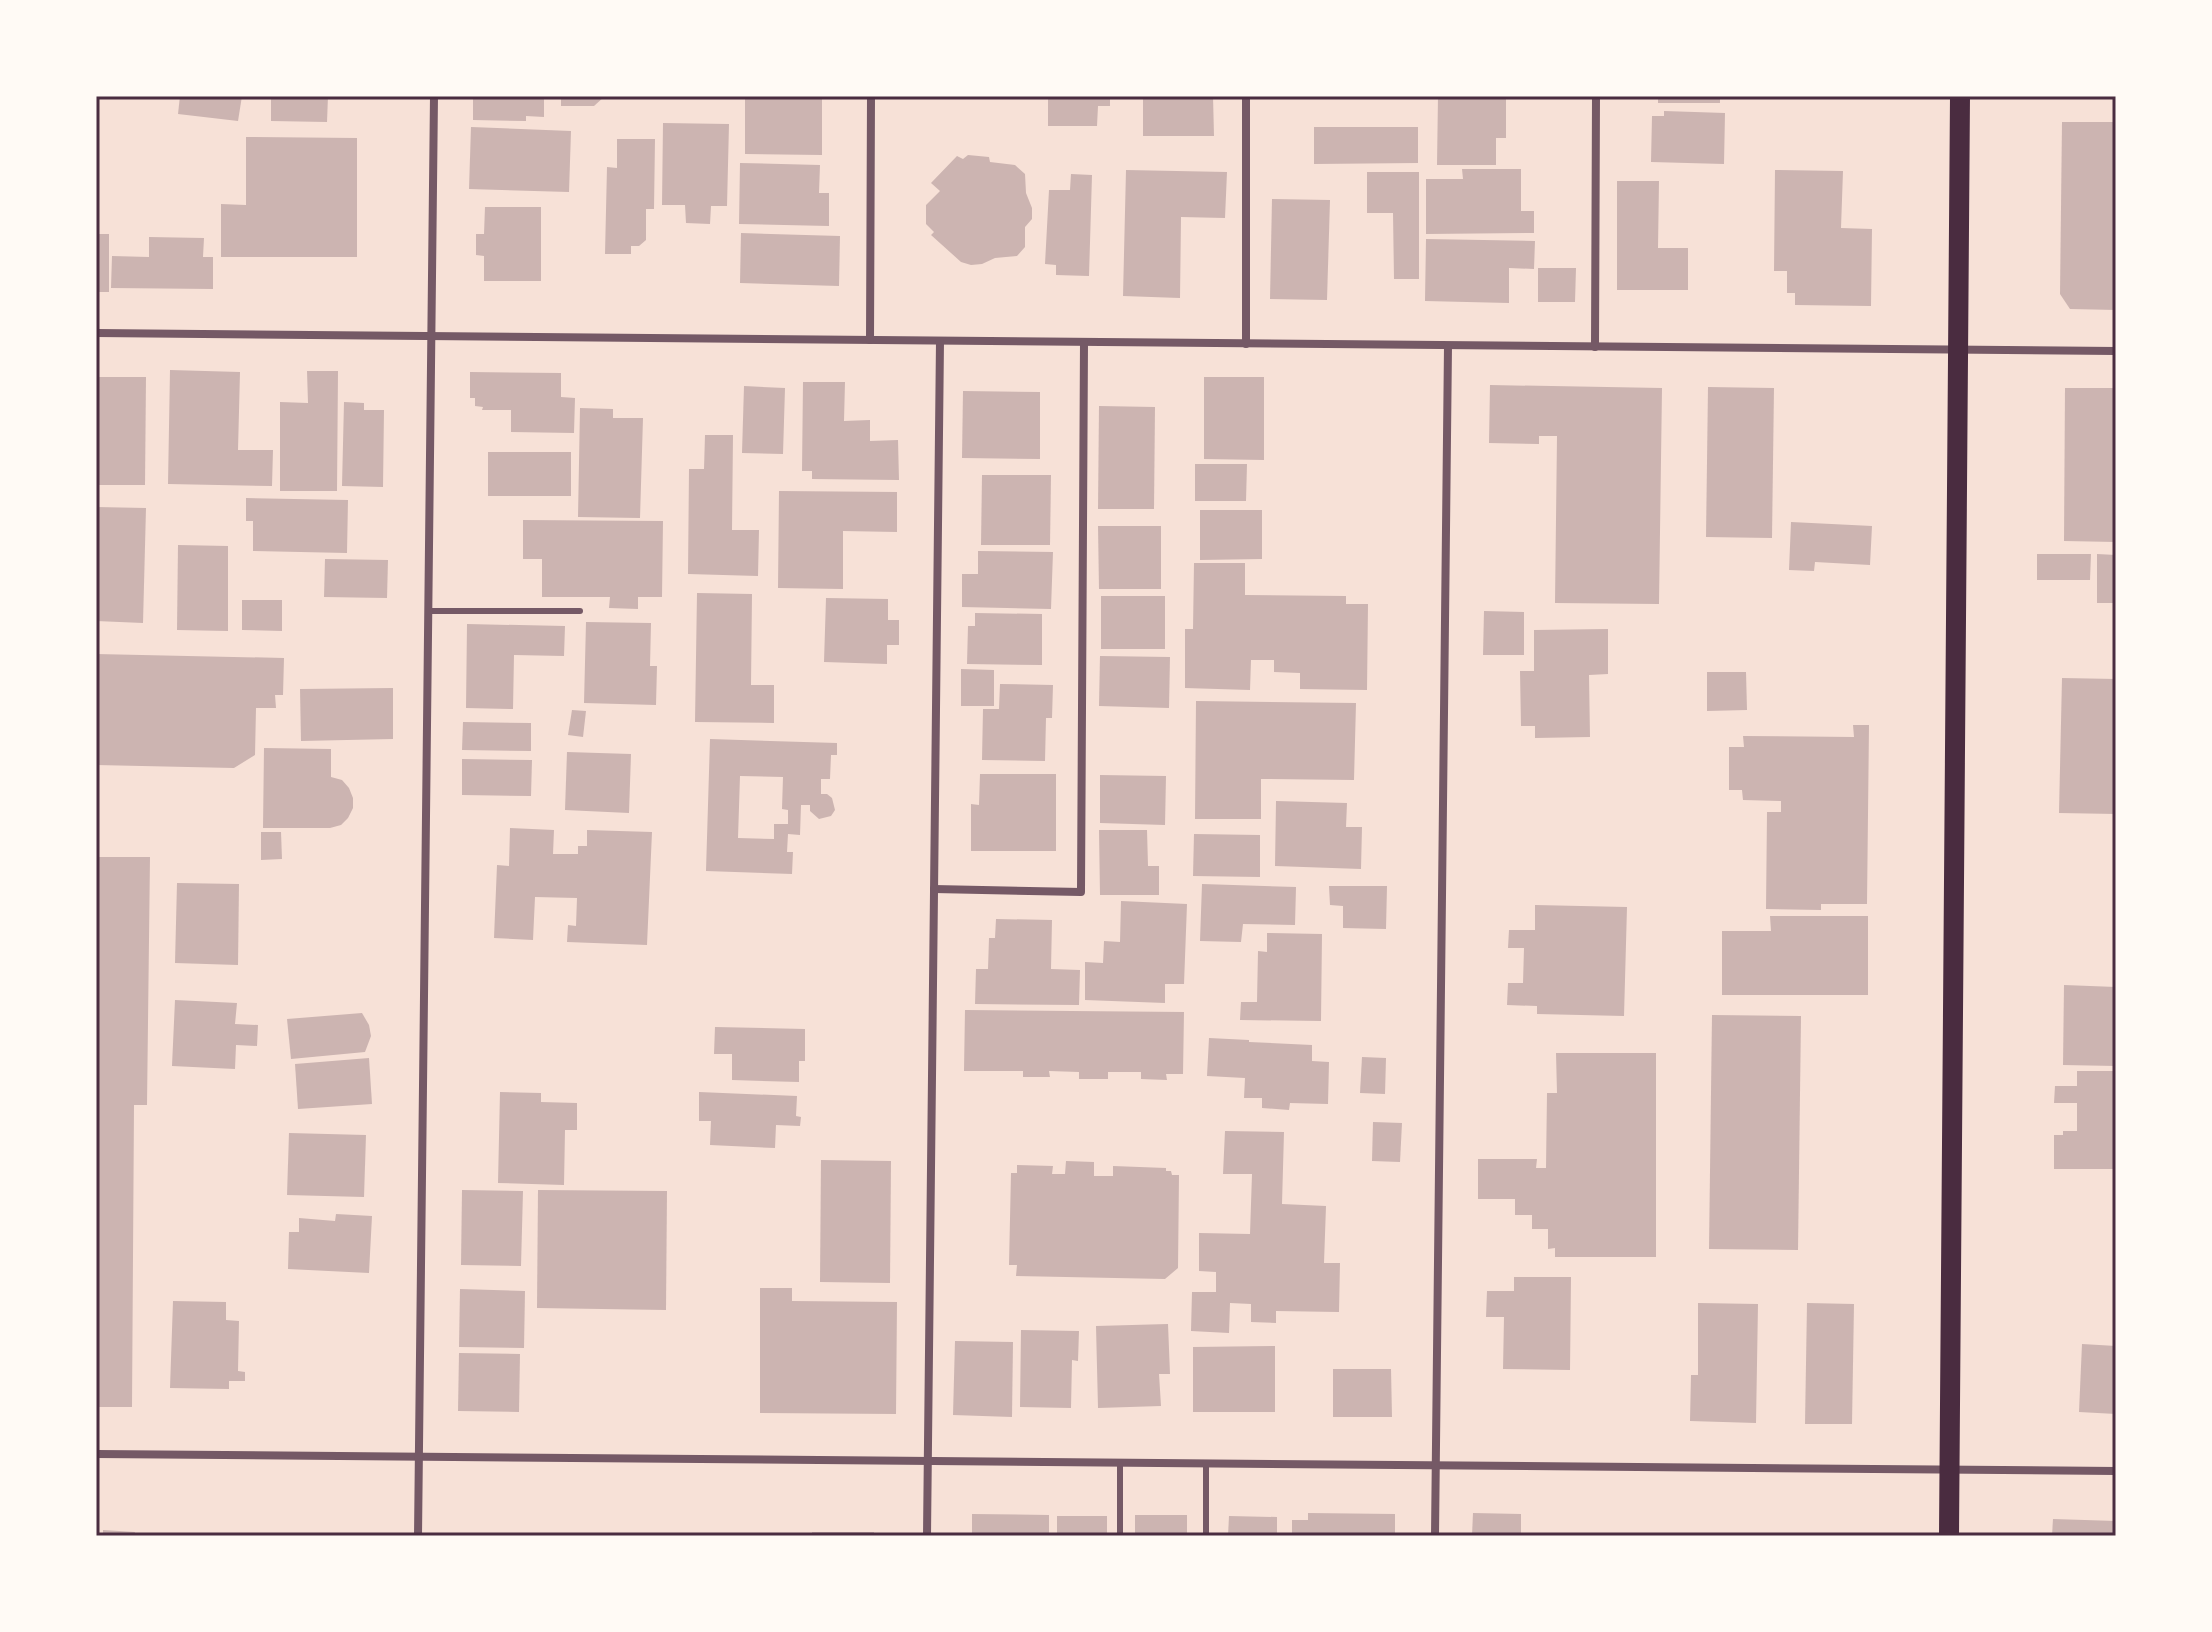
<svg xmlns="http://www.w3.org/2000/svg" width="2212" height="1632" font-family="'Noto Sans',sans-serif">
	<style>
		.building { fill: #ccb4b1; fill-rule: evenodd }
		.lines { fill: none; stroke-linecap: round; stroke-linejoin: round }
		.service { stroke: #755966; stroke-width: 6 }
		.minor { stroke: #755966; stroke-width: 8 }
		.primary { stroke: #4a2c40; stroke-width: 20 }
		.neatline { fill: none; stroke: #4a2c40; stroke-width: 3 }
	</style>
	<rect width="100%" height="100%" fill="#f7e1d7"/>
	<!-- building -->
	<g class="building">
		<path d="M180 96H242L238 121 178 114Z"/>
		<path d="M271 96H328L327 122 271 121Z"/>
		<path d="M473 96H544V117L526 116V121L473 120Z"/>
		<path d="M561 96H605L594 106H561Z"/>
		<path d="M745 96H822V155L745 154Z"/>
		<path d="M1048 96H1110V106H1098L1097 126H1048Z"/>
		<path d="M1143 96H1213L1214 136H1143Z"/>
		<path d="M1438 96H1506V138H1496V165H1437Z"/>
		<rect x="1658" y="96" width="62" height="7"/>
		<path d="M1664 111 1725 113 1724 164 1651 162 1652 116H1664Z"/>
		<path d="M2062 122H2116V310L2070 309 2060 294Z"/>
		<path d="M663 123 729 124 727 206H711L710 224 686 223 685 205H662Z"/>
		<path d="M471 127 571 131 569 192 469 189Z"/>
		<path d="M1314 127H1418V163L1314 164Z"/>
		<path d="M246 137 357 138V257H221V204L246 205Z"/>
		<path d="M617 139H655L654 209H646V240L639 246H631V254H605L607 167 617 168Z"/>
		<path d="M968 155 989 157 990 162 1015 165 1025 174 1026 193 1032 208V219L1025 227V247L1017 256 995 258 982 264 971 265 961 262 931 235 934 232 926 224V205L940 191 931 183 957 156 963 159Z"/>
		<path d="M740 163 820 165 819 193H829V226L739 224Z"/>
		<path d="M1462 169H1521V211H1534V233L1426 234V179H1463Z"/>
		<path d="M1126 170 1227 172 1225 218 1181 217 1180 298 1123 296Z"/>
		<path d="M1775 170 1843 171 1841 228 1872 229 1871 306 1795 305V293H1787V271H1774Z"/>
		<path d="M1367 172H1419V279H1394L1393 213H1367Z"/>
		<path d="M1071 174 1092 175 1089 276 1056 275V265L1045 264 1049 190H1070Z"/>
		<path d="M1617 181H1659L1658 248H1688V290H1617Z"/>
		<path d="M1272 199 1330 200 1327 300 1270 299Z"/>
		<path d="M485 207H541V281H484V256L476 255V234H484Z"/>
		<path d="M741 233 840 236 839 286 740 283Z"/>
		<rect x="96" y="234" width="13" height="58"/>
		<path d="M149 237 204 238 203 257H213V289L111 288 112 256 149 257Z"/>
		<path d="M1426 239 1535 241 1534 269 1509 268V303L1425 301Z"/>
		<path d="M1538 268H1576L1575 302H1538Z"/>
		<path d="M170 370 240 372 238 450H273L272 486 168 484Z"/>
		<path d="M307 371H338L337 491H280V402L308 403Z"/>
		<path d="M470 372 561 373V397L575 398 574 433 511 432V410H482L483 407 475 406V398H470Z"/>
		<path d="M96 377H146L145 485H96Z"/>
		<path d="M1204 377H1264V460L1204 459Z"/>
		<path d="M803 382H845L844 421 870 420V441L898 440 899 480 812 479V471H802Z"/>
		<path d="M1490 385 1662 388 1659 604 1555 603 1557 436H1539V444L1489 443Z"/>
		<path d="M744 386 785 388 783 454 742 453Z"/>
		<path d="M1708 387 1774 388 1772 538 1706 537Z"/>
		<path d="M2065 388H2116V542L2064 541Z"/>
		<path d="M963 391 1040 392V459L962 458Z"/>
		<path d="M344 402 364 403V410H384L383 487 342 486Z"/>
		<path d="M1099 406 1155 407 1154 509H1098Z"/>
		<path d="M580 408 613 409V418H643L640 518 578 517Z"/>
		<path d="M705 435H733L732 530H759L758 576 688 574 689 469H704Z"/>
		<rect x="488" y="452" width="83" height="44"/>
		<path d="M1195 464H1247L1246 501H1195Z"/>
		<path d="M982 475H1051L1050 545H981Z"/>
		<path d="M779 491 897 492V532L843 531V589L778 588Z"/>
		<path d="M246 498 348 500 347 553 253 551V521H246Z"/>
		<path d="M96 507 146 508 143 623 96 621Z"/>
		<path d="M1200 510H1262V559L1200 560Z"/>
		<path d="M523 520 663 521 662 597H638V609L609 608 610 597H542V559H523Z"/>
		<path d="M1791 522 1872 526 1870 565 1815 562 1814 571 1789 570Z"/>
		<path d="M1098 526H1161V589H1099Z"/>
		<path d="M178 545 228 546V631L177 630Z"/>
		<path d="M978 551 1053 552 1051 609 962 607V574H978Z"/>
		<path d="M2037 554H2091L2090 580H2037Z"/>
		<path d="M2097 554 2116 555V603H2097Z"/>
		<path d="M325 559 388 560 387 598 324 597Z"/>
		<path d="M1194 563H1245V595L1346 596V604H1368L1367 690 1300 689V673L1274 672V660H1251L1250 690 1185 688V629H1193Z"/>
		<path d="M697 593 752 594 751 685H774V723L695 722Z"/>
		<rect x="1101" y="596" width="64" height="53"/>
		<path d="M826 598 888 599V620H899V645H887V664L824 662Z"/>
		<path d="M242 600H282V631L242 630Z"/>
		<path d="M1484 611 1524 612V655H1483Z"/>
		<path d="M975 613 1042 614V665L967 664 968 626H975Z"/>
		<path d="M586 622 651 623 650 666H657L656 705 584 703Z"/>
		<path d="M467 624 565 626 564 656 514 655 513 709 466 708Z"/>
		<path d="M1608 629V674L1589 675 1590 737 1535 738V726H1521L1520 671H1534V630Z"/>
		<path d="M96 654 284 658 283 695H275L276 708H256L255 755 234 768 96 765Z"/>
		<path d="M1100 656 1170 657 1169 708 1099 706Z"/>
		<path d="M961 669 994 670V706H961Z"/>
		<path d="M1707 672H1746L1747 710 1707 711Z"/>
		<path d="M2062 678 2116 679V814L2059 813Z"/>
		<path d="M1000 684 1053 685 1052 718H1046L1045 761 982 760 983 709H999Z"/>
		<path d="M393 688V739L301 741 300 689Z"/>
		<path d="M1196 701 1356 703 1354 780 1261 779V819H1195Z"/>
		<path d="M572 710 586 711 583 737 568 735Z"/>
		<path d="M463 722 531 723V751L462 750Z"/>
		<path d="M1853 725H1869L1867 904H1821V910L1766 909 1767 812H1781V801L1743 800 1742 790H1729V747H1744L1743 736 1854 737Z"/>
		<path d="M710 739 837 743V755H831L830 779H821V794H827L832 798 835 810 831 816 819 819 810 811V805H801L800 835 788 834 787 852H793L792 874 706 871ZM740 776 783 777 782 809 788 810V824H774V839L738 838Z"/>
		<path d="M264 748 331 749V777L342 780 349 788 353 798V808L348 818 341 825 330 828H263Z"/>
		<path d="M567 752 631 754 629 813 565 810Z"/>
		<path d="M462 759 532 760 531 796 462 795Z"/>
		<path d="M980 774H1056V851H971V804L979 805Z"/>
		<path d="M1100 775 1166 776 1165 825 1100 823Z"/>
		<path d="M1276 801 1347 803 1346 827H1362L1361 869 1275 866Z"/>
		<path d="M510 828 554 830 553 854H578V846H587V830L652 832 647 945 567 942 568 925 576 926 577 898 535 897 533 940 494 938 497 865 509 866Z"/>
		<path d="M1099 830H1147L1148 866H1159V895H1100Z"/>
		<path d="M261 832H281L282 859 261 860Z"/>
		<path d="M1194 834 1260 835V877L1193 876Z"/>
		<path d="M96 857H150L147 1105H134L132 1407H96Z"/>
		<path d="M177 883 239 884 238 965 175 963Z"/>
		<path d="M1202 884 1296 887 1295 925 1243 924 1241 942 1200 941Z"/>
		<path d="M1329 886H1387L1386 929 1343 928V906L1330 905Z"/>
		<path d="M1121 901 1187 904 1184 984H1165V1003L1085 1000V962L1103 963 1104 941 1120 942Z"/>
		<path d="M1535 905 1627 907 1624 1016 1537 1014V1006L1507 1005 1508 983H1523L1524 948H1508L1509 930H1535Z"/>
		<path d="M1770 916H1868V995H1722V931H1771Z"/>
		<path d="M996 919 1052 920 1051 969 1080 970 1079 1005 975 1004 976 969H988L989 938H995Z"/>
		<path d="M1267 933 1322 934 1321 1021 1240 1020 1241 1002H1257L1258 951 1267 952Z"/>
		<path d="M2064 985 2116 987V1066L2063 1065Z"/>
		<path d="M175 1000 237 1003 235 1024 258 1025 257 1046 236 1045 235 1069 172 1066Z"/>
		<path d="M965 1010 1184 1012 1183 1074H1166L1167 1080 1141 1079V1072H1108V1079H1079V1072L1049 1071 1050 1077H1023V1071H964Z"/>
		<path d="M362 1013 369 1025 371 1036 365 1052 291 1059 287 1019Z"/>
		<path d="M1712 1015 1801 1016 1798 1250 1709 1249Z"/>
		<path d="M715 1027 805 1029V1061H799V1082L732 1080V1054H714Z"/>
		<path d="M1209 1038 1249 1040V1042L1312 1045V1061L1329 1062 1328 1104 1290 1103 1289 1110 1262 1108V1098H1244L1245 1078 1207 1076Z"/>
		<path d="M1556 1053H1656V1257H1555V1248L1548 1249V1229H1532V1215H1515V1199H1478V1159H1537L1536 1168H1546L1547 1093H1557Z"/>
		<path d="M1362 1057 1386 1058 1385 1094 1360 1093Z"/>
		<path d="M369 1058 372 1104 298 1109 295 1064Z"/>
		<path d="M2077 1071H2116V1169H2054V1135H2063V1131H2077V1103H2054L2055 1086H2077Z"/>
		<path d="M500 1092 541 1093V1102L577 1103V1130H565L564 1185 498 1183Z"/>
		<path d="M699 1092 797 1096 796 1116 801 1117 800 1126 776 1125 775 1148 710 1145 711 1121H699Z"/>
		<path d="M1373 1122 1402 1123 1400 1162 1372 1161Z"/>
		<path d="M1225 1131 1284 1132 1282 1204 1326 1206 1324 1263H1340L1339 1312 1276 1311V1323L1251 1322V1304L1230 1303 1229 1333 1191 1331 1192 1292H1216V1272L1199 1271V1233L1250 1234 1252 1174H1223Z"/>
		<path d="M289 1133 366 1135 364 1197 287 1195Z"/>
		<path d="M821 1160 891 1161 890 1283 820 1282Z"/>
		<path d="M1066 1161 1094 1162V1176H1113V1166L1166 1168V1171H1171L1172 1175H1179L1178 1268 1165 1279 1016 1276 1017 1265H1009L1011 1173H1017V1165L1053 1166 1052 1174H1065Z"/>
		<path d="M462 1190 523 1191 521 1266 461 1265Z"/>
		<path d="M538 1190 667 1191 666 1310 537 1308Z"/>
		<path d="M336 1214 372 1216 369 1273 288 1269 289 1232H299V1218L335 1221Z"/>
		<path d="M1514 1277H1571L1570 1370 1503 1369 1504 1317H1486L1487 1291H1514Z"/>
		<path d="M760 1288H792V1301L897 1302 896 1414 760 1413Z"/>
		<path d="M460 1289 525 1291 524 1348 459 1347Z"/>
		<path d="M173 1301 226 1302V1320L239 1321 238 1371 245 1372V1381H229V1389L170 1388Z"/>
		<path d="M1698 1303 1758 1304 1756 1423 1690 1421 1691 1375H1698Z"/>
		<path d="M1807 1303 1854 1304 1852 1424H1805Z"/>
		<path d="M1168 1324 1170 1374H1159L1161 1406 1098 1408 1096 1326Z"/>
		<path d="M1021 1330 1079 1331 1078 1361 1072 1360 1071 1408 1020 1407Z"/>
		<path d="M955 1341 1013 1342 1012 1417 953 1415Z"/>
		<path d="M2082 1344 2116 1346V1414L2079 1412Z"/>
		<path d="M1275 1346V1412H1193V1347Z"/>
		<path d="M459 1353 520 1354 519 1412 458 1411Z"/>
		<path d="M1333 1369H1391L1392 1417H1333Z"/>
		<path d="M1308 1513 1395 1514V1536H1292V1520H1308Z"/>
		<path d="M1473 1513 1521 1514V1536H1472Z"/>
		<path d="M972 1514 1049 1515V1536H972Z"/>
		<rect x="1135" y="1515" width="52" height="21"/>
		<rect x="1057" y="1516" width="50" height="20"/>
		<path d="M1229 1516 1277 1517V1536H1228Z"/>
		<path d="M2053 1519 2116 1521V1536H2052Z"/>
		<path d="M103 1530 135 1532 134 1536H103Z"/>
		<rect x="812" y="1532" width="62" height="4"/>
	</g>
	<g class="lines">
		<!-- service -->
		<g class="service">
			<path d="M428 611H580"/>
			<path d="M1206 1463V1536"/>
			<path d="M1120 1536V1463"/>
		</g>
		<!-- minor -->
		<g class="minor">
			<path d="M1246 96V344"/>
			<path d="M96 333 2116 351"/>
			<path d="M870 340 871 96"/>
			<path d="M1595 347 1596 96"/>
			<path d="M934 889 1081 892 1084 342"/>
			<path d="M96 1454 2116 1471"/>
			<path d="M418 1536 434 96"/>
			<path d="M927 1536 940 341"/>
			<path d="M1435 1536 1448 346"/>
		</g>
		<!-- primary -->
		<path class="primary" d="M1949 1536 1960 96"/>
	</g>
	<!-- border -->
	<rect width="2212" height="1632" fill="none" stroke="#fffaf5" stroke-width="196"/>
	<rect x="98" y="98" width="2016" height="1436" class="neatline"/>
</svg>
